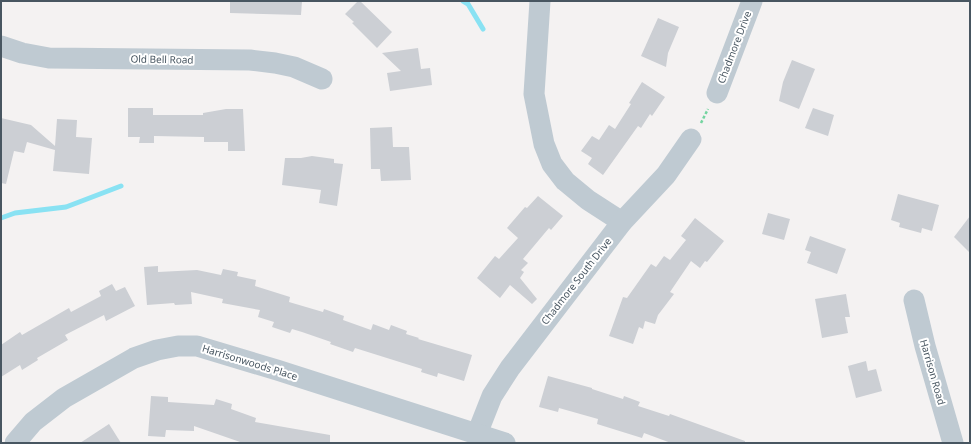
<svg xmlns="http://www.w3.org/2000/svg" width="971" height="444" font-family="'Noto Sans',sans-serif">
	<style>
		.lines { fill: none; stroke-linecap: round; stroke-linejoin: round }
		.stream { stroke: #89e2f3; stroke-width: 5 }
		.building { fill: #cccfd4 }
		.path { stroke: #74d4a0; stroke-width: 2.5; stroke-dasharray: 3 2; stroke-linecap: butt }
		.minor { stroke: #bfcad2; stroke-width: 21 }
		.labels { text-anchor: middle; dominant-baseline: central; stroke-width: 4; stroke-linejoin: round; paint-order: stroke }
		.street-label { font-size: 10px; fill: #485661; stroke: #fff }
	</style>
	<rect width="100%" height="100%" fill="#f4f2f2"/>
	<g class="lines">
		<!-- stream -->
		<g class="stream">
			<path d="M463 1 468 4 483 29"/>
			<path d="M1 218 15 213 66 207 121 186"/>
		</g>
	</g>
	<!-- building -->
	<g class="building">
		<path d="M230 1H302L301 15 230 13Z"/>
		<path d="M358 1H360L392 32 377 48 352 23 354 22 345 14Z"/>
		<path d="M658 18 679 27 668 53 666 67 641 56Z"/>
		<path d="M418 48 421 69 430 68 432 85 390 91 387 73 401 71 382 53Z"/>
		<path d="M792 60 815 69 799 109 779 101 783 82Z"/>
		<path d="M642 82 665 97 652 116 650 114 641 128 638 126 603 175 588 164 592 158 581 151 592 136 599 140 609 125 615 129 631 104 629 103Z"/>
		<path d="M128 108H153V115H203V113L226 109H243L245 151H228V142H204V137L154 136V143H139L140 137H128Z"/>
		<path d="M813 108 834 115 828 136 805 128Z"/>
		<path d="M1 118 31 125 55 146 57 119 77 120 76 137 92 138 89 174 53 171 55 150 27 142 24 153 14 151 6 184 1 183Z"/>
		<path d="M392 127 393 147H409L411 180 381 181 380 169H371L370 128Z"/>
		<path d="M312 156 334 159V163L343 164 337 206 319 203 321 190 282 185 285 158H301Z"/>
		<path d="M898 194 939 205 932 231 922 228 921 233 899 227 900 223 891 220Z"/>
		<path d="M538 196 563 216 551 230 549 228 523 259 528 263 521 270 524 272 520 278 537 299 532 304 510 285 500 298 477 278 495 256 499 259 518 238 507 228 525 207 527 208Z"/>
		<path d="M768 213 790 219 784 240 762 234Z"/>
		<path d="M970 216V253L954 237Z"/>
		<path d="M695 218 724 241 707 262 705 261 700 268 691 261 670 292 674 294 658 315 655 324 645 321 643 329 639 327 633 344 609 336 623 297 627 298 651 264 656 267 664 256 670 260 686 240 681 236Z"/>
		<path d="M810 236 846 249 837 274 807 263 811 252 805 250Z"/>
		<path d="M158 266V272L197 270 221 275 223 269 238 272 237 276 256 280 255 286 290 297 289 302 323 312 324 309 344 316 343 320 371 330 373 324 389 330 391 325 407 331 406 334 419 338 418 339 472 355 464 381 438 373 437 377 421 372 422 369 355 348 353 352 330 344 331 342 302 332 292 329 290 333 272 327 274 322 258 317 260 310 222 303 223 299 191 292 192 304 175 305 174 303 147 305 144 267Z"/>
		<path d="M112 284 116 291 125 287 135 306 106 321 104 315 65 335 68 340 37 358 38 360 22 370 20 365 1 377V345L20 332 22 335 69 308 71 312 101 296 99 291Z"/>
		<path d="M846 294 850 317H845L848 333 822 338 815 299Z"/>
		<path d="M866 361 868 371 876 369 882 391 856 398 848 366Z"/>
		<path d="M548 376 592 388V389L623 399 624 396 640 402 638 406 669 416 670 414 745 441V443H671L644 433 642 438 597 424 598 419 559 408 558 412 539 407Z"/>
		<path d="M151 396 168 397V402L214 405 216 399 232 404 231 409 256 418 255 422 330 435V443H243L194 426V431L166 430 165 437 148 436Z"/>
		<path d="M109 424 121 443H80Z"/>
	</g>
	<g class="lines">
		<!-- path -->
		<path class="path" d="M701 123 708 109"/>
		<!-- minor -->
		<g class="minor">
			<path d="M540 1 534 94 544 144 552 164 565 181 588 200 622 222"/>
			<path d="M1 46 22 53 49 58 250 60 275 63 294 67 322 79"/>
			<path d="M717 93 752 1"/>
			<path d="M914 300 925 346 953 443"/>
			<path d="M477 434 492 396 510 368 622 222 666 175 691 139"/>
			<path d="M15 443 33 422 64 398 134 358 157 350 178 346H197L277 370 505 443"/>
		</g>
	</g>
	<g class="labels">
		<!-- street labels -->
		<g class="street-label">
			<text transform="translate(734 47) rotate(-69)">Chadmore Drive</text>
			<text transform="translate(162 59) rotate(1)">Old Bell Road</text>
			<text transform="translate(576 281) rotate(-52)">Chadmore South Drive</text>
			<text transform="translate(250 362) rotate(17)">Harrisonwoods Place</text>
			<text transform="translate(933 372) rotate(74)">Harrison Road</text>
		</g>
	</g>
	<!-- border -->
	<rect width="971" height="444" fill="none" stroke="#485661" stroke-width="4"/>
</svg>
